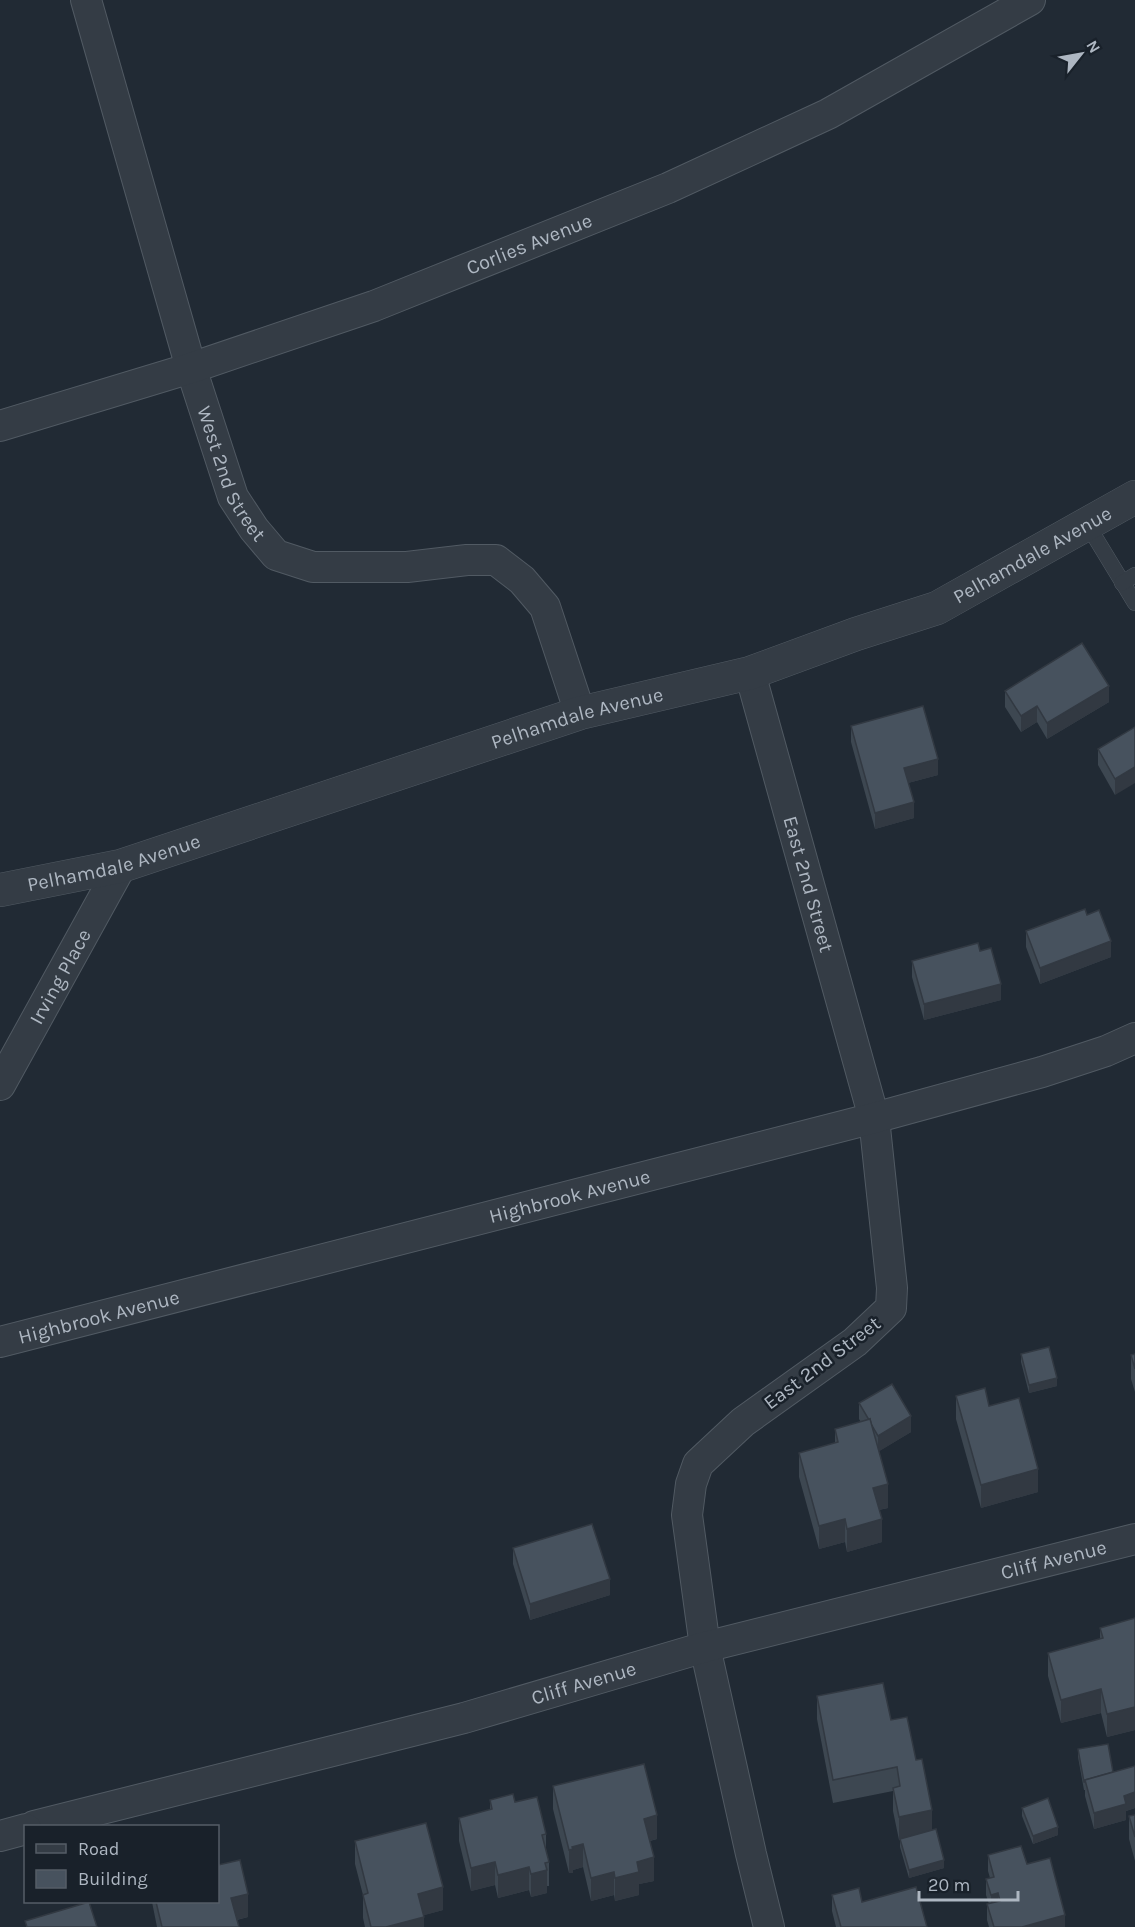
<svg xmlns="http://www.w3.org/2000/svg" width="1135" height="1927" font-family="Karla,sans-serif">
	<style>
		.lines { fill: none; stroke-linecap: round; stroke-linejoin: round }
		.service-casing { stroke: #515a63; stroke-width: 16 }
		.minor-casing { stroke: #515a63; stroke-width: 32 }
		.tertiary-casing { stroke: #515a63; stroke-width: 34 }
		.service { stroke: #343c45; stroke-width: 15 }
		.minor { stroke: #343c45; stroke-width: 30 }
		.tertiary { stroke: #343c45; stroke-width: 33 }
		.wall { fill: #3d4751 }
		.shaded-wall { fill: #323942 }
		.building { fill: #47525e; stroke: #323942; stroke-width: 1.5 }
		.labels { text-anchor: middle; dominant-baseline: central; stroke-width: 5; stroke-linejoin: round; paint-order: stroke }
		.street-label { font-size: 20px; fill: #aeb7c2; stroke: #19212a }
	</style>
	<rect width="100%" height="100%" fill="#212a34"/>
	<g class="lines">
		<defs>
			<g id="service">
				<path d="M1087 524 1135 603"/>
				<path d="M1122 583 1135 575"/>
			</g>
			<g id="minor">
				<path id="s1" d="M86 0 191 368 233 497 254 529 276 555 313 567H407L467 560H496L522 580 545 607 580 713"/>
				<path id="s2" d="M0 426 191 368 374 306 668 188 828 114 1030 0"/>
				<path id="s3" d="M750 673 874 1118 892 1288 891 1308 855 1342 743 1422 698 1464 691 1484 687 1515 705 1647 751 1854 769 1927"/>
				<path id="s4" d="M0 1085 121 866"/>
				<path id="s5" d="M0 1342 874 1118 1042 1072 1106 1051 1135 1038"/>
				<path id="s6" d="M34 1826 464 1718 705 1647 1135 1539"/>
				<path d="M0 1836 26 1829"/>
			</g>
			<g id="tertiary">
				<path id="s7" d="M0 890 121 866 580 713 750 673 856 634 937 608 1135 497"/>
			</g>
		</defs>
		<!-- service casing -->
		<use href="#service" class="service-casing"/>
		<!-- minor casing -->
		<use href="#minor" class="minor-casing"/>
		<!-- tertiary casing -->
		<use href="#tertiary" class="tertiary-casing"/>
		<!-- service -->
		<use href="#service" class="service"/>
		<!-- minor -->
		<use href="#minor" class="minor"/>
		<!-- tertiary -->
		<use href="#tertiary" class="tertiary"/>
	</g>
	<!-- wall -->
	<g class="wall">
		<path d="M1005 691 1109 702 1047 739 1037 722 1021 732 1005 707Z"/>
		<path d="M851 726 938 775 908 783 914 818 875 829 851 742Z"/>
		<path d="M1135 727 1115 795 1098 765V749Z"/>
		<path d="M1087 915 1111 957 1040 984 1026 947V931Z"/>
		<path d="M980 951 1001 1000 924 1020 912 977V961Z"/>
		<path d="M1021 1354 1057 1386 1029 1393 1021 1362Z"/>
		<path d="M1135 1354V1392L1131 1379V1355Z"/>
		<path d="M956 1396 989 1406 1038 1492 981 1508 956 1419Z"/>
		<path d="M859 1403 911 1432 879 1451 888 1508 879 1510 882 1542 847 1552 845 1542 819 1549 799 1477V1453L835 1443V1429L861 1422 859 1419Z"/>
		<path d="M513 1548 610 1595 530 1620 513 1564Z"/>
		<path d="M1135 1618V1730L1107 1737 1101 1713 1061 1723 1048 1676V1653L1100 1639V1628Z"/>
		<path d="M817 1696 891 1720 916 1760 932 1830 944 1868 909 1878 900 1847V1840H899L893 1811V1791L833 1803 817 1719Z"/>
		<path d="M1078 1749 1113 1772 1135 1766V1808L1126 1811V1820L1094 1829 1085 1796V1790H1084L1078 1757Z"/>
		<path d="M553 1786 657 1839 650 1841 654 1881 639 1884V1895L615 1901 614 1895 591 1901 583 1867 573 1870V1873H569L553 1809Z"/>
		<path d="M490 1800 515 1802 546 1834V1849L549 1862V1886H547V1893L531 1897 529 1890 498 1898 495 1885 471 1891 459 1841V1818L490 1810Z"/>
		<path d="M1022 1808 1058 1835 1033 1844 1022 1816Z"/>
		<path d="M1135 1815V1861L1129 1839V1816Z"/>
		<path d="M355 1841 443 1910 424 1915V1927H365L363 1918V1895L355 1864Z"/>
		<path d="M988 1855 1027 1864 1065 1927H989L987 1920V1904H989L986 1895V1879L990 1878 988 1871Z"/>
		<path d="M832 1895 862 1902 927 1927H836L832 1911Z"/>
		<path d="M152 1902H218L248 1917 237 1920 239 1927H157Z"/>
	</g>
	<!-- shaded-wall -->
	<g class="shaded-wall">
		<path d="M1109 686V702L1047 739V723Z"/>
		<path d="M1037 706V722L1021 732V716Z"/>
		<path d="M938 759V775L904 784V768Z"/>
		<path d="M1135 767V783L1115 795V779Z"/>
		<path d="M914 802V818L875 829V813Z"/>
		<path d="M1111 941V957L1040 984V968Z"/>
		<path d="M1001 984V1000L924 1020V1004Z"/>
		<path d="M1057 1378V1386L1029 1393V1385Z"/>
		<path d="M911 1416V1432L878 1452V1436Z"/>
		<path d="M1038 1469V1492L981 1508V1485Z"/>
		<path d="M888 1484V1508L873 1511V1488Z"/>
		<path d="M845 1519V1542L819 1549V1526Z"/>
		<path d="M882 1519V1542L847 1552V1529Z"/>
		<path d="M610 1579V1595L530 1620V1604Z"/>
		<path d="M1101 1689V1713L1061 1723V1700Z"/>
		<path d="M1135 1695V1730L1107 1737V1714Z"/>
		<path d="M1135 1792V1808L1126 1811V1820L1094 1829V1813L1124 1796Z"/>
		<path d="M932 1810V1833L899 1840V1817Z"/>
		<path d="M657 1815V1839L644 1842V1819Z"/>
		<path d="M1058 1827V1835L1033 1844V1836Z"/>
		<path d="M583 1844V1867L573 1870V1873H569V1850L572 1847Z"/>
		<path d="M654 1857V1881L639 1884V1895L615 1901V1878L637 1862Z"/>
		<path d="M944 1860V1868L909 1878V1870Z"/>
		<path d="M495 1862V1885L471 1891V1868Z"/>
		<path d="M529 1867V1890L498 1898V1875Z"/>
		<path d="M547 1870V1893L531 1897V1874Z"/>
		<path d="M614 1872V1895L591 1901V1878Z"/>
		<path d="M443 1887V1910L418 1917V1894Z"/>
		<path d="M998 1893V1909L991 1911V1895Z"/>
		<path d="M248 1894V1917L231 1921V1898Z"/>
		<path d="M1065 1915V1927H1022Z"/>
		<path d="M424 1917V1927H386Z"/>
	</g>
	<!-- building -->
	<g class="building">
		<path d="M1082 643 1109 686 1047 723 1037 706 1021 716 1005 691Z"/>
		<path d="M923 706 938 759 904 768 914 802 875 813 851 726Z"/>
		<path d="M1135 727V767L1115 779 1098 749Z"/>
		<path d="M1085 909 1087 915 1099 910 1111 941 1040 968 1026 931Z"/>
		<path d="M978 943 980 951 991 948 1001 984 924 1004 912 961Z"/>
		<path d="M1049 1347 1057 1378 1029 1385 1021 1354Z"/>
		<path d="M1135 1354V1369L1131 1355Z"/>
		<path d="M892 1384 911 1416 878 1436 871 1424 870 1419 869 1420 859 1403Z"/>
		<path d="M985 1388 989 1406 1019 1398 1038 1469 981 1485 956 1396Z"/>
		<path d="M870 1419 888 1484 873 1488 882 1519 847 1529 845 1519 819 1526 799 1453 838 1442 835 1429Z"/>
		<path d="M592 1524 610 1579 530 1604 513 1548Z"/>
		<path d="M1135 1618V1707L1107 1714 1101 1689 1061 1700 1048 1653 1103 1638 1100 1628Z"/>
		<path d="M883 1683 891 1720 907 1717 916 1760 922 1759 932 1810 899 1817 893 1788 900 1786 897 1767 833 1780 817 1696Z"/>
		<path d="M1108 1744 1113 1772 1085 1780 1086 1782H1084L1078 1749Z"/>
		<path d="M644 1764 657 1815 644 1819 654 1857 637 1862 639 1872 615 1878 614 1872 591 1878 583 1844 572 1847 573 1849 569 1850 553 1786Z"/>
		<path d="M1135 1766V1792L1124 1796 1126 1804 1094 1813 1085 1780Z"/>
		<path d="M513 1794 515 1802 537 1797 546 1834 542 1835 549 1862 545 1863 547 1870 531 1874 529 1867 498 1875 495 1862 471 1868 459 1818 492 1809 490 1800Z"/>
		<path d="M1048 1798 1058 1827 1033 1836 1022 1808Z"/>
		<path d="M1135 1815V1837L1129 1816Z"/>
		<path d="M426 1823 443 1887 418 1894 424 1917 386 1927H371L363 1895 368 1893 355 1841Z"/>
		<path d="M936 1829 944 1860 909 1870 900 1839Z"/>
		<path d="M1021 1846 1027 1864 1050 1858 1065 1915 1022 1927H994L987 1904 1000 1901 998 1893 991 1895 986 1879 994 1877 988 1855Z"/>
		<path d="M240 1860 248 1894 231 1898 239 1927H162L156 1902H218V1865Z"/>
		<path d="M916 1887 927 1927H841L832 1895 859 1888 862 1902Z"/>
		<path d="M89 1902 97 1927H27L25 1921Z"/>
	</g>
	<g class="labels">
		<!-- street labels -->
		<g class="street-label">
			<text stroke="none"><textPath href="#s2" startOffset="560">Corlies Avenue</textPath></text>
			<text stroke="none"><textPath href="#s1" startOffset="496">West 2nd Street</textPath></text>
			<text stroke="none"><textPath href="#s7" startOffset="1089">Pelhamdale Avenue</textPath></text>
			<text stroke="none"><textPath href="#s7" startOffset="603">Pelhamdale Avenue</textPath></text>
			<text stroke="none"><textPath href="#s7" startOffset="117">Pelhamdale Avenue</textPath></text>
			<text stroke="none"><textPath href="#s3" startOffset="219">East 2nd Street</textPath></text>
			<text stroke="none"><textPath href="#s4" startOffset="124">Irving Place</textPath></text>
			<text stroke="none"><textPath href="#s5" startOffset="588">Highbrook Avenue</textPath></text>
			<text stroke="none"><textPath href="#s5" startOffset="102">Highbrook Avenue</textPath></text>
			<text transform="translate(822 1363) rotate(-37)">East 2nd Street</text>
			<text stroke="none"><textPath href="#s6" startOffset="1054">Cliff Avenue</textPath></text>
			<text stroke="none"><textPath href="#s6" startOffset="568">Cliff Avenue</textPath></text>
		</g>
	</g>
	<!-- legend -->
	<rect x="24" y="1825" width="195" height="78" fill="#19212a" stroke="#555d67" stroke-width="1.5"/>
	<rect x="36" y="1844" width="30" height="9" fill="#343c45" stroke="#555d67" stroke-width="1.5"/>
	<text x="78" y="1855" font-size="18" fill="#aeb7c2">Road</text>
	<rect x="36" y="1870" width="30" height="18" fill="#47525e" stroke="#555d67" stroke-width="1.5"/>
	<text x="78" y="1885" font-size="18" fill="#aeb7c2">Building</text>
	<!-- north arrow -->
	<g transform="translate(1081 54) rotate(59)" stroke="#19212a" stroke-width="4.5" paint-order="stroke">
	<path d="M0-4.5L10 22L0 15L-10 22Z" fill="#aeb7c2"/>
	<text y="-9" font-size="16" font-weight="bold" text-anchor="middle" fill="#aeb7c2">N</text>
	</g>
	<!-- scale -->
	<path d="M919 1891v9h99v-9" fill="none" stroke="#aeb7c2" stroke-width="3"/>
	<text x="928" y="1891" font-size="18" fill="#aeb7c2" stroke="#19212a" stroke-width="4.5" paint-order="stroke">20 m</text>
</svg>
